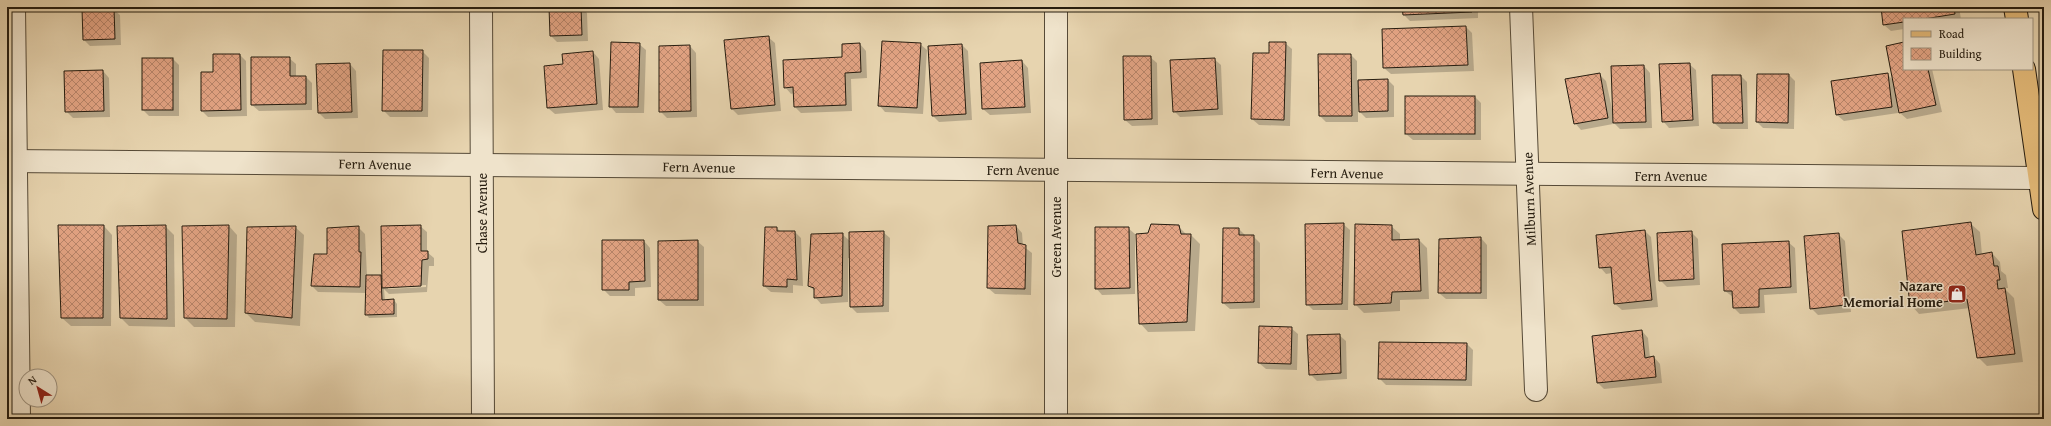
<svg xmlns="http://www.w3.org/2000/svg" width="2051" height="426" font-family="'Gentium Book Plus',serif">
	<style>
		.shadow { fill: #0003; fill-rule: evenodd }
		.building { fill: url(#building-cross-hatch); stroke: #251c0f }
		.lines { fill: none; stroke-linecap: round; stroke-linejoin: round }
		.minor-casing { stroke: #564a37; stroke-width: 24 }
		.major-casing { stroke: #251c0f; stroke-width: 24 }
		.minor { stroke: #efe3cb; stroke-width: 22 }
		.major { stroke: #e4ba78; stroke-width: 22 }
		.labels { text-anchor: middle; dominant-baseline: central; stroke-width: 3; stroke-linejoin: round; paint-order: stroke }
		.street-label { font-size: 14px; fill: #251c0f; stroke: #efe3cb }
		.poi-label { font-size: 14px; font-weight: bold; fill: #251c0f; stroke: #efe3cb; text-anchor: end }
	</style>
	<defs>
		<pattern id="building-cross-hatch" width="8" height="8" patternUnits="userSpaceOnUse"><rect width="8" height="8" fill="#e3a484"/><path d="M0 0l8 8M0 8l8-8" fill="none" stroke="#b8856a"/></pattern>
	</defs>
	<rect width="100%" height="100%" fill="#e7d4af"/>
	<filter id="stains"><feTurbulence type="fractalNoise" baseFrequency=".005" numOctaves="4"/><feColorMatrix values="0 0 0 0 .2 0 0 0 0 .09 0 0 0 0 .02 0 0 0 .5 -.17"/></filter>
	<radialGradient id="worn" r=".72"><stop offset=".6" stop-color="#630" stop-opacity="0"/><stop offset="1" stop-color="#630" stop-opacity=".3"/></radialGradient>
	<!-- shadow -->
	<g class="shadow">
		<path d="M570 7H581L587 13 588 41 557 42 551 36Z"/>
		<path d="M1403 7H1478V18L1410 21 1404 15Z"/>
		<path d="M1586 7H1631L1588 9Z"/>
		<path d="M1882 7H1959L1961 19H1904V29L1891 31 1884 25Z"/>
		<path d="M113 9 120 15 121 45 90 46 84 40Z"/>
		<path d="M1466 27 1472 33 1474 71 1391 74 1384 68Z"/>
		<path d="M768 37 775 43 781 111 738 115 732 109Z"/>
		<path d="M1285 43 1292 49 1290 126 1259 125 1252 119 1270 54Z"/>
		<path d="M1904 43V69H1932L1942 112 1907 119 1900 113 1898 103H1897L1898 113 1844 121 1837 115 1887 74 1894 81Z"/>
		<path d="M639 44 646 50 644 113H616L610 106Z"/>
		<path d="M860 44 866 51 867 78 851 79 852 111 801 113 795 107 794 93 791 94 785 87 843 58Z"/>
		<path d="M920 44 927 50 923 114 885 112 879 105Z"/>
		<path d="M962 45 968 51 972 120 939 122 933 116Z"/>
		<path d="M690 46 696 53 697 117 667 118 660 111V47Z"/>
		<path d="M423 52 429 58 428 117H390L383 110Z"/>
		<path d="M593 52 599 59 603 110 555 114 548 108 564 65Z"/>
		<path d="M240 55 246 61 247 116 208 117 202 111 214 73Z"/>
		<path d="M1351 55 1357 61V81L1388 80 1394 86V117L1366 118 1360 112V103H1358V122H1326L1320 116Z"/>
		<path d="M1150 57 1157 63 1158 125 1132 126 1125 120Z"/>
		<path d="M289 58 296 64V77H306L312 83V110L259 111 252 105Z"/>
		<path d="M173 59 179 65V116H149L143 110Z"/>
		<path d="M1214 59 1221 65 1223 115 1180 117 1174 111Z"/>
		<path d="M1022 61 1028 68 1031 113 990 115 983 109Z"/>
		<path d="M350 64 356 71 358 118 325 119 319 113Z"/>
		<path d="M1689 64 1696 70 1699 126 1669 128 1663 121Z"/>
		<path d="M1644 66 1650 73 1652 128 1620 129 1613 122V124L1581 130 1575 123 1599 74 1606 81 1614 118Z"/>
		<path d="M103 71 109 78 110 117 73 118 66 111Z"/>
		<path d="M1789 75 1795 81 1794 129 1763 128 1757 122Z"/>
		<path d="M1741 76 1747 82 1748 129H1721L1714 123Z"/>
		<path d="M1475 97 1481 103V140H1413L1406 134Z"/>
		<path d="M1343 224 1350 230 1348 310H1313L1307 304Z"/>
		<path d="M1971 224 1980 232 1982 255 1992 253 2000 262 2001 271 2006 275 2008 288H2004L2014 298 2023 362 1987 366 1978 357 1970 308 1919 314 1911 305Z"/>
		<path d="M104 226 112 235 111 326H71L62 318Z"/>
		<path d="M165 226 174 235 175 327 129 326 121 318Z"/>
		<path d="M229 226 237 235 235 327H194L185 318 183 227Z"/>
		<path d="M420 226 427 232V252L434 258V266H429L427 292 389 294 384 289 385 301 394 300 397 304V317L369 318 366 314 367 293 318 292 312 286 328 255 358 227 365 234 367 276H381L383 278ZM426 285V287L388 289V287Z"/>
		<path d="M1016 226 1022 233 1023 246 1032 253 1031 295 995 294 988 288Z"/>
		<path d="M1178 226 1187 235H1191L1200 244 1195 331 1148 332 1140 323 1149 234Z"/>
		<path d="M1391 226 1400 234V240H1419L1427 248 1429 299 1400 300V311L1364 313 1355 304Z"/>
		<path d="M295 227 304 235 300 326 255 322 246 313Z"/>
		<path d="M777 228 781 232H795L801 238 803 286 793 285V293L771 292 764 286Z"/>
		<path d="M1128 228 1135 234V294L1102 295 1096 288Z"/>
		<path d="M1224 229H1239L1246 236H1253L1260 243V308L1230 309 1223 303Z"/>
		<path d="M1645 231 1651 237 1658 307 1622 310 1615 304 1612 273 1606 274 1600 267Z"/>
		<path d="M883 232 890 238 889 312 857 313 851 307 850 258H848V302L821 304 815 297V291L809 286 842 234 850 241Z"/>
		<path d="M1691 232 1698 239 1700 285 1667 287 1660 280Z"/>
		<path d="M1838 234 1845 241 1851 312 1818 315 1811 308Z"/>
		<path d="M1481 238 1487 245V299H1446L1439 293Z"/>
		<path d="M644 241 650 248 651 287 635 288V296H610L603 289Z"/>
		<path d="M697 241 704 247V306H666L659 300Z"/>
		<path d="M1788 242 1795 248 1797 293 1764 295 1765 313 1740 314 1734 308 1733 297 1725 291Z"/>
		<path d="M1291 328 1298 334 1297 370 1266 369 1259 363Z"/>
		<path d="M1642 331 1648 338 1650 358 1654 357 1660 364 1662 383 1604 389 1598 383 1593 337Z"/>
		<path d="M1339 335 1346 341 1347 379 1317 381 1310 374Z"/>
		<path d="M1467 344 1473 350 1472 386 1386 385 1379 378Z"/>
	</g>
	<!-- building -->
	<g class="building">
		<path d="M549 7H581L582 35 550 36Z"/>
		<path d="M1402 7H1472V12L1403 15Z"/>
		<path d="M1881 7H1954L1955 14 1924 19H1904V22L1883 25Z"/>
		<path d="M114 8 115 39 83 40 82 9Z"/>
		<path d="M1466 26 1468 65 1383 68 1382 29Z"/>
		<path d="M769 36 775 105 731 109 724 40Z"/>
		<path d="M882 41 921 43 917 108 878 106Z"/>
		<path d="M611 42 640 43 638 107H609Z"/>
		<path d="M1269 42H1286L1284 120 1251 119 1253 53H1269Z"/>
		<path d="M1904 42V69H1928L1936 105 1899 113 1886 46Z"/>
		<path d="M860 43 861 72 845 73 846 105 794 107 793 87 784 88 783 60 842 57V44Z"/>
		<path d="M962 44 966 114 932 116 928 46Z"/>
		<path d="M690 45 691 111 659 112V46Z"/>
		<path d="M383 50H423L422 111H382Z"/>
		<path d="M593 51 597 104 547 108 544 66 563 64 562 54Z"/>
		<path d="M213 54H240L241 110 201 111V72H213Z"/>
		<path d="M1318 54H1351L1352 116H1319Z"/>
		<path d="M1123 56H1151L1152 119 1124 120Z"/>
		<path d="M251 57H290V76H306V104L251 105Z"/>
		<rect x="142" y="58" width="31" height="52"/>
		<path d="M1215 58 1218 109 1173 112 1170 60Z"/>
		<path d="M1022 60 1025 107 982 109 980 63Z"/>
		<path d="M350 63 352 112 318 113 316 64Z"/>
		<path d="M1690 63 1693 120 1662 122 1659 64Z"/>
		<path d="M1644 65 1646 122 1613 123 1611 66Z"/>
		<path d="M103 70 104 111 65 112 64 71Z"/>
		<path d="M1600 73 1608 118 1574 124 1565 79Z"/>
		<path d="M1888 73 1892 107 1836 115 1831 81Z"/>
		<path d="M1757 74H1789L1788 123 1756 122Z"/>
		<path d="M1712 75H1741L1743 123H1713Z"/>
		<path d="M1388 79V111L1359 112 1358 80Z"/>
		<rect x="1405" y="96" width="70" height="38"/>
		<path d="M1971 222 1976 255 1992 252 1994 266H1998L2000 280H1997L1998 289 2005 288 2015 354 1977 358 1967 299 1910 306 1902 231Z"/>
		<path d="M1344 223 1342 304 1306 305 1305 224Z"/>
		<path d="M1151 224 1179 225 1181 234H1191L1187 322 1139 324 1136 234 1148 233Z"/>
		<path d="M1355 224 1392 225V240L1419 239 1421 291 1392 292 1391 303 1354 305Z"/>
		<path d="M58 225H104L103 318H61Z"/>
		<path d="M166 225 167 319 120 318 117 226Z"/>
		<path d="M229 225 227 319 184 318 182 226Z"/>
		<path d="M421 225V251H428V259L422 260 421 286 382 288 381 226Z"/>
		<path d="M1016 225 1018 243 1026 245 1025 289 987 288 988 226Z"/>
		<path d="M296 226 292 318 245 313 247 227Z"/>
		<path d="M359 226V252H361L360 287 311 286 314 254H327V228Z"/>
		<path d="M765 227H777V231H795L797 280 787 279V287L763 286Z"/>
		<path d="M1095 227H1129L1130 288 1095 289Z"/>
		<path d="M1223 228H1239V235H1254V302L1222 303Z"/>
		<path d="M1645 230 1652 300 1614 304 1611 267 1599 268 1596 235Z"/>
		<path d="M884 231 883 306 850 307 849 232Z"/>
		<path d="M1692 231 1694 279 1659 281 1657 233Z"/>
		<path d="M843 233 842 296 814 298V288L808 286 811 234Z"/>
		<path d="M1839 233 1845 305 1810 309 1804 236Z"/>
		<path d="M1481 237V293H1438L1439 239Z"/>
		<path d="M602 240H644L645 281 629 282V290H602Z"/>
		<path d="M698 240V300H658V241Z"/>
		<path d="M1789 241 1791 287 1759 289V307L1733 308 1732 291H1724L1722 244Z"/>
		<path d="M366 275H381L382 300 394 299V314L365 315Z"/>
		<path d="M1259 326 1292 327 1291 364 1258 363Z"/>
		<path d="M1642 330 1645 358 1654 356 1656 377 1597 383 1592 336Z"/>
		<path d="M1340 334 1341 373 1309 375 1307 335Z"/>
		<path d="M1379 342 1467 343 1466 380 1378 379Z"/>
	</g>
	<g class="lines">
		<defs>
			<g id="minor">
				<path d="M14 7 19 419"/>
				<path d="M481 7 483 419"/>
				<path d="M1521 7 1536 390"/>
				<path d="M7 161 2040 178"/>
				<path d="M1056 419V7"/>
			</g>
			<g id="major">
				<path d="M2015 7 2017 19"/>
				<path d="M2024 69 2044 209"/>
			</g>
		</defs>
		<!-- minor casing -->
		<use href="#minor" class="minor-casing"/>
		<!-- major casing -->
		<use href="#major" class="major-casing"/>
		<!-- minor -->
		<use href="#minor" class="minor"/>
		<!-- major -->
		<use href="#major" class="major"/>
	</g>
	<!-- icons -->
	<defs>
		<symbol id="shop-square" viewBox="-11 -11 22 22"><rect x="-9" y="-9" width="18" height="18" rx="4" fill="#8f2418" stroke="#efe3cb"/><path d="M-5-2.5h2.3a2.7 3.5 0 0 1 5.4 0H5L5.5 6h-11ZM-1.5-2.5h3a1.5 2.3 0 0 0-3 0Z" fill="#fff"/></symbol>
	</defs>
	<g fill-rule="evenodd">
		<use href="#shop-square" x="1946" y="283" width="22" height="22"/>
	</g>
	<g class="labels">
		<!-- street labels -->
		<g class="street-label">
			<text transform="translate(375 164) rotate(1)">Fern Avenue</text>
			<text transform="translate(699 167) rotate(1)">Fern Avenue</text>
			<text x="1023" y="170">Fern Avenue</text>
			<text transform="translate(1347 173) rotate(1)">Fern Avenue</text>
			<text x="1671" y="176">Fern Avenue</text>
			<text transform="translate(1529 199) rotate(-92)">Milburn Avenue</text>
			<text transform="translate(482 213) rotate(-90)">Chase Avenue</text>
			<text transform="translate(1056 237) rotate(-90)">Green Avenue</text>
		</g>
		<!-- poi labels -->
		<g class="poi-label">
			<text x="1943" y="286">Nazare<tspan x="1943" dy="16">Memorial Home</tspan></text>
		</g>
	</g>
	<!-- margin -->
	<rect width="2051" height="426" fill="none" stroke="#e7d4af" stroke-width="24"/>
	<rect x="8" y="8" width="2035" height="410" fill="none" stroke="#251c0f" stroke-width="2"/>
	<rect x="12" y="12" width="2027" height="402" fill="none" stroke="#251c0f"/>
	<!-- legend -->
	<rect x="1903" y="18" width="130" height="52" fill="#efe3cb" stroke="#9e9380"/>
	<rect x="1911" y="31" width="20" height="6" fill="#e4ba78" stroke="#9e9380"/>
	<text x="1939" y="38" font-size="12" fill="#251c0f">Road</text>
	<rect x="1911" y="48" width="20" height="12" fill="url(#building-cross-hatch)" stroke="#9e9380"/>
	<text x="1939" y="58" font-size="12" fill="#251c0f">Building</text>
	<!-- north arrow -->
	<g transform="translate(38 388) rotate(323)"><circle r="19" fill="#efe3cb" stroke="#9e9380"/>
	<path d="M0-3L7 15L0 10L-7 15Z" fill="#8f2418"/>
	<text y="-6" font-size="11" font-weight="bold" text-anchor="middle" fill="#251c0f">N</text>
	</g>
	<rect width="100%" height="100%" filter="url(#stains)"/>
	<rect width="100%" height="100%" fill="url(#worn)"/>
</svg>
